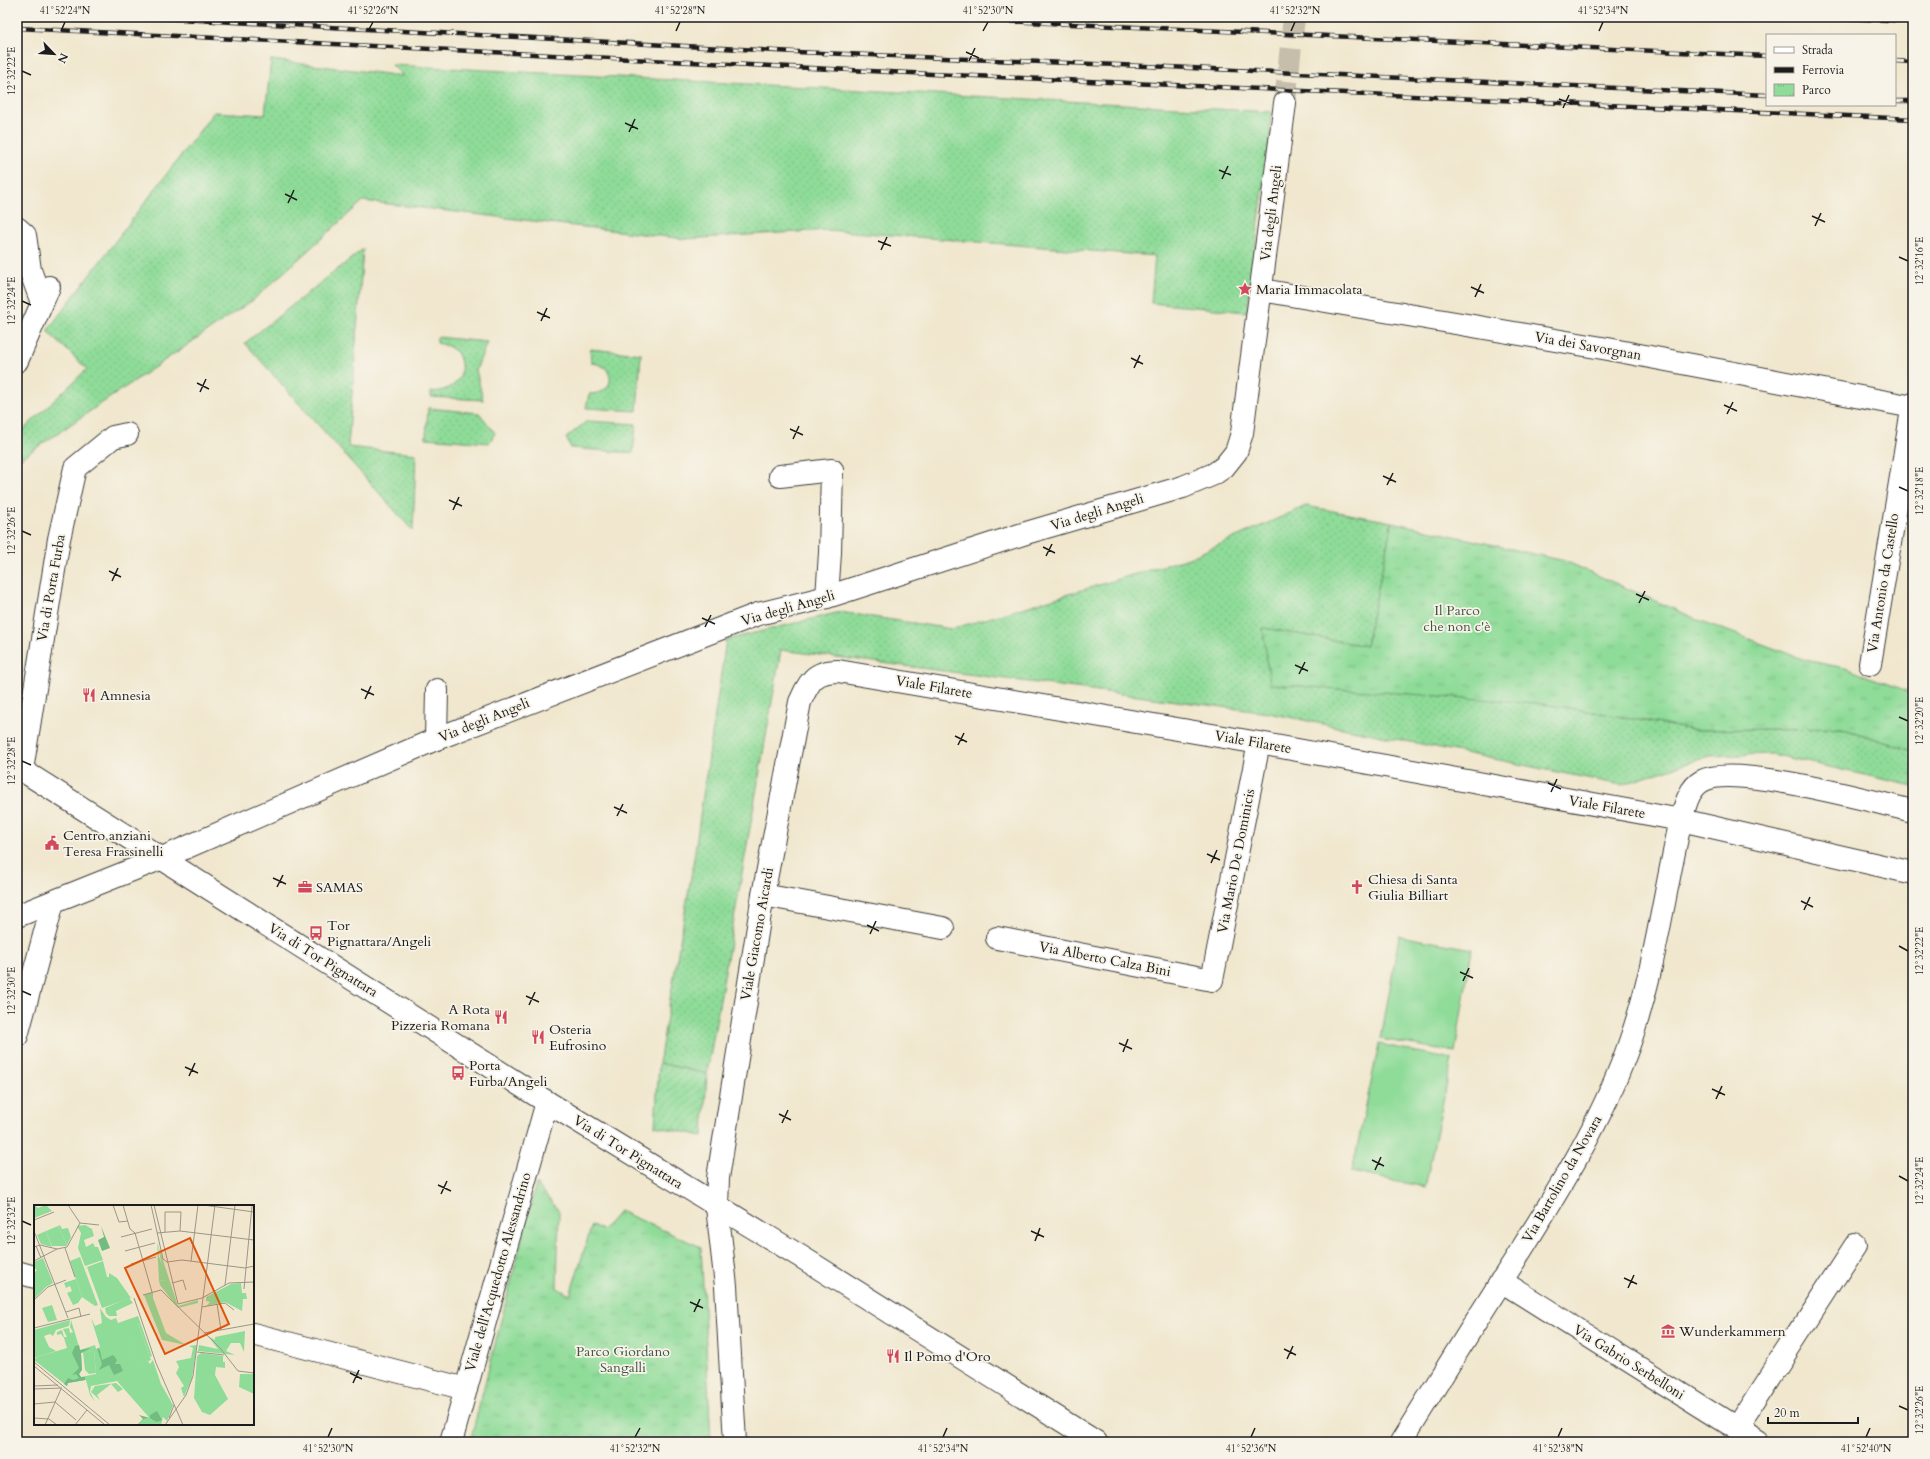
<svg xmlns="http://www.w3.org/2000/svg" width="1930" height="1459" font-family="Cardo,serif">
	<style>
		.grass { fill: url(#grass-dots); stroke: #567c5a }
		.park { fill: url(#park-tufts); stroke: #567c5a }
		.garden { fill: url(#garden-furrows); stroke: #567c5a }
		.pitch { fill: #8fdc99; stroke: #567c5a }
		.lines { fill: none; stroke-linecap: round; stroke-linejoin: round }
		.minor-tunnel { stroke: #c6beaa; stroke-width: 22; stroke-dasharray: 22 11; stroke-linecap: butt }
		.minor-casing { stroke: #3c3a37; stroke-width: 24 }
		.major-casing { stroke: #3c3a37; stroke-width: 24 }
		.minor { stroke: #fff; stroke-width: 22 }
		.major { stroke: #fff; stroke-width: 22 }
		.rail-casing { stroke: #1c1c1c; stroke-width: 4.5 }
		.rail { stroke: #f7f3e8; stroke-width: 3; stroke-dasharray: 9; stroke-linecap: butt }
		.ticks { fill: none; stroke: #1c1c1c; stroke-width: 1.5 }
		.labels { text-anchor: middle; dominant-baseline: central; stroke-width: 3.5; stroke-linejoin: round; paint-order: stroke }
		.street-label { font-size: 14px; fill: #1c1c1c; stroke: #f7f3e8 }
		.poi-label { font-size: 14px; fill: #1c1c1c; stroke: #f7f3e8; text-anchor: start }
		.park-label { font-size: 14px; fill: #3e5642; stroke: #f7f3e8 }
		.inset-road { fill: none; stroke: #9b9687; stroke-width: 1 }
		.view { fill: #de560d; fill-opacity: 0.15; stroke: #de560d; stroke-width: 2 }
		.inset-edge { fill: none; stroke: #1c1c1c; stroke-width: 2 }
		.neatline { fill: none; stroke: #1c1c1c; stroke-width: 1.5 }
		.ticks-label { font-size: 10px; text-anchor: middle; fill: #1c1c1c }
	</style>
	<defs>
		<pattern id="grass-dots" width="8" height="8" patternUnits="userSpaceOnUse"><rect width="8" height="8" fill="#8fdc99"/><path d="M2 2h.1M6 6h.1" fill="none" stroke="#7bbc83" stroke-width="1.8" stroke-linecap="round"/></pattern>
		<pattern id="park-tufts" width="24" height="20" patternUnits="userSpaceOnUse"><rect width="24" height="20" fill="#8fdc99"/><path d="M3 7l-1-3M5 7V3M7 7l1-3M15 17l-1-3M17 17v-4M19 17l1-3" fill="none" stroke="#7bbc83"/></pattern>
		<pattern id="garden-furrows" width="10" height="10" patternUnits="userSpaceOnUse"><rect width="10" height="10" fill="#8fdc99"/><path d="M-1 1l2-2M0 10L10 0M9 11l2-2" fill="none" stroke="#7bbc83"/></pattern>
	</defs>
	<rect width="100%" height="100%" fill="#f7f3e8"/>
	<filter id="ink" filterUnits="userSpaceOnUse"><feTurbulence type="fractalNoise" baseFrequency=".025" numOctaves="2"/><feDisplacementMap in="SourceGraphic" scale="8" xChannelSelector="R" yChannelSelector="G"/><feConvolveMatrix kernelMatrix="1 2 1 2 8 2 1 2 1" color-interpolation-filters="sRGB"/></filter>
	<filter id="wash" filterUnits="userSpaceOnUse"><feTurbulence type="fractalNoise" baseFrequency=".012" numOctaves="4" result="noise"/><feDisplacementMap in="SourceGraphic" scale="16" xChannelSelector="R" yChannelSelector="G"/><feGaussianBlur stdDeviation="0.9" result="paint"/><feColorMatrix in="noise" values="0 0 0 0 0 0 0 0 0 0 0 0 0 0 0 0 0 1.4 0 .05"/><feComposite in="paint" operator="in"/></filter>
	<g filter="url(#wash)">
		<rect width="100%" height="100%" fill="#f0e7ce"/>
		<!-- grass -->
		<g class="grass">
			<path d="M271 60 403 76 392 65 1271 112 1270 137 1247 312 1151 303 1155 256 828 230 685 239 363 201 253 300 17 461V436L87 369 47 331 214 112 265 115Z"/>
			<path d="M363 249 348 447 416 454 413 531 245 343Z"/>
			<path d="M437 337 487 342 476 370 483 400 431 397V392C455 391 469 376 457 352L448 346 437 343Z"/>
			<path d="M590 349 641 354 637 411 586 408 589 394C618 394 616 364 591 363Z"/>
			<path d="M428 408 479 413 495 433 489 443 426 438Z"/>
			<path d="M587 421 636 424 633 453 571 448 566 438Z"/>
			<path d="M1306 506 1392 522 1366 646 1263 628 1536 703 1601 713 1694 730 1841 728 1913 751V786L1772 754 1710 756 1621 785 1269 713 781 650 707 1074 659 1063 692 871 726 640 840 612 952 629 1189 558Z"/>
		</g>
		<!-- park -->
		<g class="park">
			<path d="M1392 522 1565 561 1701 621 1805 660 1845 668 1913 693V751L1841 728 1694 730 1601 713 1536 703 1270 684 1263 628 1366 646Z"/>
			<path d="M536 1184 559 1211 557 1288 570 1295 592 1225 603 1230 620 1211 701 1247 711 1442H470Z"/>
		</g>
		<!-- garden -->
		<path class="garden" d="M659 1063 707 1074 703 1136 655 1126Z"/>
		<!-- pitch -->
		<g class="pitch">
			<path d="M1399 936 1472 949 1455 1052 1381 1039Z"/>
			<path d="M1379 1044 1452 1059 1425 1187 1352 1172Z"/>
		</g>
	</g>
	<g filter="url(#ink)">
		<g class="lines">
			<!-- minor-tunnel -->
			<path class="minor-tunnel" d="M1285 103 1294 17"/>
			<defs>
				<g id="minor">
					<path d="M17 228 25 235 30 270 42 303"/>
					<path d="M1261 290 1608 349 1913 407"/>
					<path d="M17 361 49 287"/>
					<path d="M780 476 832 470 830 553 827 597"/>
					<path d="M1870 664 1913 404"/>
					<path d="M436 739 437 690"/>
					<path d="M22 770 59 539 75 468 113 437 127 434"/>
					<path d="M763 895 943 928"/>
					<path d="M17 916 162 858 436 739 758 614 827 597 1026 533 1183 487 1214 474 1224 467 1236 452 1242 433 1285 103"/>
					<path d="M997 938 1212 980 1259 743"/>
					<path d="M17 1036 53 902"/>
					<path d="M17 1272 35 1277"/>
					<path d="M1501 1281 1757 1442"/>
					<path d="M253 1334 466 1389"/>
					<path d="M1736 1429 1855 1246"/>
					<path d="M451 1442 547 1102"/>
					<path d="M735 1442 726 1286 717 1207 718 1178 763 895 800 702C809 682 814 671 838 671L1259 743 1681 820 1913 873"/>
					<path d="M1401 1442C1439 1381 1476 1320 1515 1260 1556 1194 1599 1127 1626 1053 1654 978 1663 897 1681 820 1685 807 1688 789 1702 781 1733 763 1874 802 1913 811"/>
				</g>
				<path id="major" d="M17 767 547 1102 803 1258 1096 1442"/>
			</defs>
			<!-- minor casing -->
			<use href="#minor" class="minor-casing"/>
			<!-- major casing -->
			<use href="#major" class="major-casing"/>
			<!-- minor -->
			<use href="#minor" class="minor"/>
			<!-- major -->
			<use href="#major" class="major"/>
			<defs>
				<g id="rail">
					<path d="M141 17 796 52 1169 67 1767 95"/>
					<path d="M916 17 1767 56"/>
					<path d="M1817 17 1913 21"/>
					<path d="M17 28 889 72 1913 119"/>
					<path d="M1895 61 1913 62"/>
					<path d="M1895 101H1913"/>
				</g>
			</defs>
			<!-- rail casing -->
			<use href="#rail" class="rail-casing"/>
			<!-- rail -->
			<use href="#rail" class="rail"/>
		</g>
	</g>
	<!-- ticks -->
	<path class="ticks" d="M61 31 65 22M368 31 373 22M676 31 680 22M983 31 988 22M1291 31 1295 22M1599 31 1603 22M966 52 979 58M969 61 975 48M22 71 31 75M1559 99 1572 104M1563 108 1569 95M625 123 638 129M629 132 635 119M1219 170 1231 175M1222 179 1228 166M285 194 297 200M288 203 294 190M1812 216 1825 222M1815 226 1821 213M878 241 891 246M881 250 887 237M1899 257 1908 261M1471 287 1484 293M1475 297 1481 284M22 301 31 305M537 312 550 318M541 321 547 308M1131 358 1143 364M1134 368 1140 355M197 383 209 389M200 392 206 379M1724 405 1737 411M1727 414 1733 402M790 429 803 435M793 439 799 426M1383 476 1396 482M1387 485 1393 473M1899 487 1908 491M449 500 462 506M453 510 459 497M22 531 31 535M1043 547 1055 553M1046 556 1052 544M109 571 121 577M112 581 118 568M1636 594 1649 600M1639 603 1645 591M702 618 715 624M705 627 711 615M1295 665 1308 671M1299 674 1305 662M361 689 374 695M365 699 371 686M1899 717 1908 721M955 736 967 742M958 745 964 733M22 761 31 765M1548 783 1561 789M1551 792 1557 779M614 807 627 813M617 816 623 804M1207 854 1220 860M1211 863 1217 850M273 878 286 884M277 887 283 875M1801 901 1813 907M1804 910 1810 897M867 925 879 931M870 934 876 921M1899 946 1908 951M1460 972 1473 978M1463 981 1469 968M22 991 31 995M526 996 539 1002M529 1005 535 992M1119 1043 1132 1049M1123 1052 1128 1039M185 1067 198 1073M189 1076 195 1063M1712 1089 1725 1095M1716 1099 1722 1086M779 1114 791 1120M782 1123 788 1110M1372 1160 1384 1166M1375 1170 1381 1157M1899 1176 1908 1181M438 1185 451 1191M441 1194 447 1181M22 1221 31 1225M1031 1231 1044 1237M1035 1241 1040 1228M1624 1278 1637 1284M1628 1288 1634 1275M690 1302 703 1308M694 1312 700 1299M1284 1349 1296 1355M1287 1359 1293 1346M350 1373 362 1379M353 1383 359 1370M1899 1406 1908 1410M328 1437 332 1428M635 1437 640 1428M943 1437 947 1428M1251 1437 1255 1428M1558 1437 1562 1428M1866 1437 1870 1428"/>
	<!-- icons -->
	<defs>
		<symbol id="sight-bare" viewBox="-9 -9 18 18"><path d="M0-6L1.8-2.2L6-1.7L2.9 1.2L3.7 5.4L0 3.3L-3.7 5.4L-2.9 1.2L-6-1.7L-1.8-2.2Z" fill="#d1495b" stroke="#f7f3e8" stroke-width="2.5" paint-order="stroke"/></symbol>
		<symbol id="restaurant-bare" viewBox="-9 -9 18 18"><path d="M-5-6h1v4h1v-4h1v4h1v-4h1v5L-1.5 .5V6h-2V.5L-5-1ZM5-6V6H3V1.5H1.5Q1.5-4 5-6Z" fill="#d1495b" stroke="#f7f3e8" stroke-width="2.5" paint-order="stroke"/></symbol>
		<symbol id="civic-bare" viewBox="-9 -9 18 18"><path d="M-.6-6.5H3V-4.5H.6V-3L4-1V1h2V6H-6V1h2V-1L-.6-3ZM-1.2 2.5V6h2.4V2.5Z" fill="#d1495b" stroke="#f7f3e8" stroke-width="2.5" paint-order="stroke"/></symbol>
		<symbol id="office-bare" viewBox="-9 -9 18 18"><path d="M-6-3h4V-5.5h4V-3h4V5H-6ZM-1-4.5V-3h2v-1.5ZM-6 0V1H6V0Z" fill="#d1495b" stroke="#f7f3e8" stroke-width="2.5" paint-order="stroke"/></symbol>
		<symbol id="church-bare" viewBox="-9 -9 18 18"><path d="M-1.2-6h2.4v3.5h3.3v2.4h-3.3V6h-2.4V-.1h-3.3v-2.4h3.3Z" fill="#d1495b" stroke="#f7f3e8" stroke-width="2.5" paint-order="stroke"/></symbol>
		<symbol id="bus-bare" viewBox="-9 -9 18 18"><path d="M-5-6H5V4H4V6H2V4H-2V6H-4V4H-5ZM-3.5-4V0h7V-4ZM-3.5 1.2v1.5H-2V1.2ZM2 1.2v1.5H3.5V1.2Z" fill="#d1495b" stroke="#f7f3e8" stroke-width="2.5" paint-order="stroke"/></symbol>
		<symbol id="museum-bare" viewBox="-9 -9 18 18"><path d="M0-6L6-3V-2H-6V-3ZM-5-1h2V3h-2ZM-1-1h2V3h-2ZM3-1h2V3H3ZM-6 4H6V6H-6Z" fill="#d1495b" stroke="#f7f3e8" stroke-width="2.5" paint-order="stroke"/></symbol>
	</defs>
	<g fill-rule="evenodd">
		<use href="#sight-bare" x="1235" y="279" width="20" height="20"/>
		<use href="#restaurant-bare" x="79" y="685" width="20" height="20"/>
		<use href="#civic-bare" x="42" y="833" width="20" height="20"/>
		<use href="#office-bare" x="295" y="877" width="20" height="20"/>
		<use href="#church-bare" x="1347" y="877" width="20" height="20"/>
		<use href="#bus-bare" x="306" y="923" width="20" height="20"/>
		<use href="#restaurant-bare" x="491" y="1007" width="20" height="20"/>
		<use href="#restaurant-bare" x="528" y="1027" width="20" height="20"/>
		<use href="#bus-bare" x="448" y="1063" width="20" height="20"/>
		<use href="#museum-bare" x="1658" y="1321" width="20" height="20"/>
		<use href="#restaurant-bare" x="883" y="1346" width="20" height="20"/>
	</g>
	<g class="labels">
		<!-- street labels -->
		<g class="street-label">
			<text transform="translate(1271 213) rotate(-83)">Via degli Angeli</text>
			<text transform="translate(1588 346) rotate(10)">Via dei Savorgnan</text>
			<text transform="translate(1097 512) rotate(-17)">Via degli Angeli</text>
			<text transform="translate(1883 583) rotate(-81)">Via Antonio da Castello</text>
			<text transform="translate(51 588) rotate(-80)">Via di Porta Furba</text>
			<text transform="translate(788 608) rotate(-16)">Via degli Angeli</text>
			<text transform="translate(934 687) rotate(10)">Viale Filarete</text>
			<text transform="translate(484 720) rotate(-22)">Via degli Angeli</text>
			<text transform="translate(1253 742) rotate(10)">Viale Filarete</text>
			<text transform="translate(1607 807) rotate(10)">Viale Filarete</text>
			<text transform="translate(1236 861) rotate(-79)">Via Mario De Dominicis</text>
			<text transform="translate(757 934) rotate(-80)">Viale Giacomo Aicardi</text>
			<text transform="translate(1105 959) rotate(11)">Via Alberto Calza Bini</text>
			<text transform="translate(323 960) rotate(32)">Via di Tor Pignattara</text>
			<text transform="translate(628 1152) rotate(32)">Via di Tor Pignattara</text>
			<text transform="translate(1562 1179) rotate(-60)">Via Bartolino da Novara</text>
			<text transform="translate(498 1272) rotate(-74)">Viale dell'Acquedotto Alessandrino</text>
			<text transform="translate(1629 1362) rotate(32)">Via Gabrio Serbelloni</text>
		</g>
		<!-- poi labels -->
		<g class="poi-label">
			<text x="1256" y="289">Maria Immacolata</text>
			<text x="100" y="695">Amnesia</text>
			<text x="63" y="835">Centro anziani<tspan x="63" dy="16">Teresa Frassinelli</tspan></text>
			<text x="1368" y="879">Chiesa di Santa<tspan x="1368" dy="16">Giulia Billiart</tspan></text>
			<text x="316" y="887">SAMAS</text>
			<text x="327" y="925">Tor<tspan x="327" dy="16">Pignattara/Angeli</tspan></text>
			<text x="490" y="1009" text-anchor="end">A Rota<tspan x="490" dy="16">Pizzeria Romana</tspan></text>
			<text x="549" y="1029">Osteria<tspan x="549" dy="16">Eufrosino</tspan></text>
			<text x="469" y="1065">Porta<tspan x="469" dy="16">Furba/Angeli</tspan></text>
			<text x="1679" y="1331">Wunderkammern</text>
			<text x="904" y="1356">Il Pomo d'Oro</text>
		</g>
		<!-- park labels -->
		<g class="park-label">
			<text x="1457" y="610">Il Parco<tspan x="1457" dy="16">che non c'è</tspan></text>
			<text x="623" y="1351">Parco Giordano<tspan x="623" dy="16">Sangalli</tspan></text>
		</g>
	</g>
	<!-- overview -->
	<g transform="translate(34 1205)">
		<rect width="220" height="220" fill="#f0e7ce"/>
		<path d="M123 37 144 101 164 95V98L144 103 126 80 125 76 131 75ZM119 87V93L132 128 152 140 128 135 110 90ZM95 93 99 98 82 106 83 111H75L72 108 71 103ZM66 103 72 112 77 115 82 113 84 118 104 111 118 151 116 152 104 118 95 134 104 159 114 156 116 159 119 155 127 179 139 200 134 214 133 216 129 212 127 220 120 218 83 176 57 181 56 187 61 197 56 190 52 175 34 178 33 181 0 155 3 152 33 143 30 133 27 129 23 130V127L28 125 30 132H33L29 124 35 123 36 128 39 127 36 122 37 115 46 145 61 140 62 144 66 142 57 113 61 121 68 118ZM60 146 62 169 47 172 45 169 48 165 47 148ZM211 126 210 147 206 138H197L192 146 201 150 164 146 165 140 184 144 174 131 181 135V132ZM206 169H220V189L205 182ZM82 178 89 184 84 187 77 179 63 190 66 195 57 187 61 181Z" fill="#8fdc99" fill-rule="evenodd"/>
		<path d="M67 21 76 43 68 46 64 35 70 32ZM45 140 46 145 57 143 47 148 48 165 45 169 47 172H51V175L34 178 33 181 30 179 34 173 39 175 45 173 42 169 38 170 45 163 38 148 41 141ZM63 143 66 145 68 155 79 150 83 155 81 159H86L89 166 80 170 75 160 65 165 68 159ZM123 206 128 215 123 217 117 214 115 220H103L109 214 105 210 116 213V210Z" fill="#73bc81"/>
		<path d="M24 21 33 40 32 41H18L12 26ZM123 37 125 52 135 78 133 80 131 75 125 76ZM9 53 19 78 12 82 0 94V68L3 65 0 63V57ZM207 78 208 88H212L213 94H209L208 106 191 97 172 101 176 97 172 96V92L197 79ZM18 100 23 115 14 117 8 103ZM36 115 35 121 22 125 19 131 16 129 10 131 15 142 22 146 0 153V125ZM163 140 158 173 150 192 147 183 150 181 142 168 145 162 142 156 157 153 159 143 155 141ZM115 212 124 220H103L110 214Z" fill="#8fdc99"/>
		<path d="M0 0 4 3 12 0 18 6 0 13ZM26 20 28 24 34 23 37 32 33 40 24 21ZM51 20 58 24 60 31 50 35 52 42 59 38 61 42H64L69 55 51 61 44 43 47 28 43 21ZM12 26 18 42 7 39 3 30ZM69 56 73 72H75V68L83 73 97 93 68 103 53 62ZM42 74 48 92 44 98 39 100 33 88 38 86 36 81 32 83 30 78Z" fill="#8fdc99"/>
		<path d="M46 52 62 95 64 100 61 101 48 92 36 56ZM104 118 117 155 104 160 95 135 86 137 82 126ZM60 146 62 168 55 169 51 165 49 147ZM167 148 189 151V157H191V163L182 162 181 170 194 194 176 210 168 207 160 193 163 151Z" fill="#8fdc99"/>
		<path class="inset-road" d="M34 0 46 18 65 20M79 0 85 17 94 16M89 0 96 24 101 28M117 0 129 54 133 57M120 0 144 99 168 93 195 78 220 77M169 0 220 7M135 7H147L146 26M0 15 20 7M0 26 34 113M131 27V7H135M101 28 118 87M123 28 146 26 220 35M87 32 118 24M2 41 7 53M0 42 6 40 23 44 33 42 46 18M31 43 41 72M91 46 121 38M0 56 23 44M157 56 164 0M133 57 148 55 211 63 220 61M97 59 122 52M138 78 149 75 152 85M191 80 201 0M210 84 218 1M109 90 127 85 186 143 204 166 220 168M100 93 122 158 149 220M0 95 14 82 32 75M183 99 187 125M168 102 191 98 200 105M32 107 45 103 47 112M0 123 56 109M170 128 220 119M163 147 190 150M0 157 76 220M0 161 71 220M0 181 24 180M0 184 28 183M0 199 21 197 42 215M0 213 15 214 23 220M135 213 140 200M11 220 27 184M41 220 53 205M131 220 152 190 159 171 181 0"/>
		<path class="view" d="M156 33 195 119 131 149 91 63Z"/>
		<rect width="220" height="220" class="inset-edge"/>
	</g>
	<!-- margin -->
	<rect width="1930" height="1459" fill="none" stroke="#f7f3e8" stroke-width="44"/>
	<!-- legend -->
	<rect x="1766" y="34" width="130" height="72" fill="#f7f3e8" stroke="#9f9d96"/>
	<rect x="1774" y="47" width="20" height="6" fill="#ffffff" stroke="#9f9d96"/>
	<text x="1802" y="54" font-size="12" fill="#1c1c1c">Strada</text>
	<rect x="1774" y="67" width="20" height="6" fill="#1c1c1c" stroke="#9f9d96"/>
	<text x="1802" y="74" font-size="12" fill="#1c1c1c">Ferrovia</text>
	<rect x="1774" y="84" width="20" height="12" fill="url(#park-tufts)" stroke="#9f9d96"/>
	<text x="1802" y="94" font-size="12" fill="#1c1c1c">Parco</text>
	<!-- north arrow -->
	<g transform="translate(54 54) rotate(115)" stroke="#f7f3e8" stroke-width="3" paint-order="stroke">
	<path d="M0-3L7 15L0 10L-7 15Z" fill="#1c1c1c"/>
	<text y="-6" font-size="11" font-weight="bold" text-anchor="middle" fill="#1c1c1c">N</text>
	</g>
	<!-- scale -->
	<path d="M1768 1417v6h90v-6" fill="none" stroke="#1c1c1c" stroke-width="2"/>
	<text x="1774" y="1417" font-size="12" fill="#1c1c1c" stroke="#f7f3e8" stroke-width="3" paint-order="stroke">20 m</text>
	<rect x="22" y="22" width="1886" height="1415" class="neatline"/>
	<g class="ticks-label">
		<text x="65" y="14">41°52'24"N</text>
		<text x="373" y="14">41°52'26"N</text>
		<text x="680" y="14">41°52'28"N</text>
		<text x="988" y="14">41°52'30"N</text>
		<text x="1295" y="14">41°52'32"N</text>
		<text x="1603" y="14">41°52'34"N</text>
		<text transform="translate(11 71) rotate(-90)" y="4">12°32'22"E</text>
		<text transform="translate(1919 261) rotate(-90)" y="4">12°32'16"E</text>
		<text transform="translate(11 301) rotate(-90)" y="4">12°32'24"E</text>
		<text transform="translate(1919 491) rotate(-90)" y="4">12°32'18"E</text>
		<text transform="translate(11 531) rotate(-90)" y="4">12°32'26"E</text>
		<text transform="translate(1919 721) rotate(-90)" y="4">12°32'20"E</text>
		<text transform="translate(11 761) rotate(-90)" y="4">12°32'28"E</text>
		<text transform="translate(1919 951) rotate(-90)" y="4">12°32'22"E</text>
		<text transform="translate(11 991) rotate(-90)" y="4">12°32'30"E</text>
		<text transform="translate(1919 1181) rotate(-90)" y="4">12°32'24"E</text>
		<text transform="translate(11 1221) rotate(-90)" y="4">12°32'32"E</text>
		<text transform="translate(1919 1410) rotate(-90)" y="4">12°32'26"E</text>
		<text x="328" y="1452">41°52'30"N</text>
		<text x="635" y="1452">41°52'32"N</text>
		<text x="943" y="1452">41°52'34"N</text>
		<text x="1251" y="1452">41°52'36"N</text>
		<text x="1558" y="1452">41°52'38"N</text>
		<text x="1866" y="1452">41°52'40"N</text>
	</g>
</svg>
